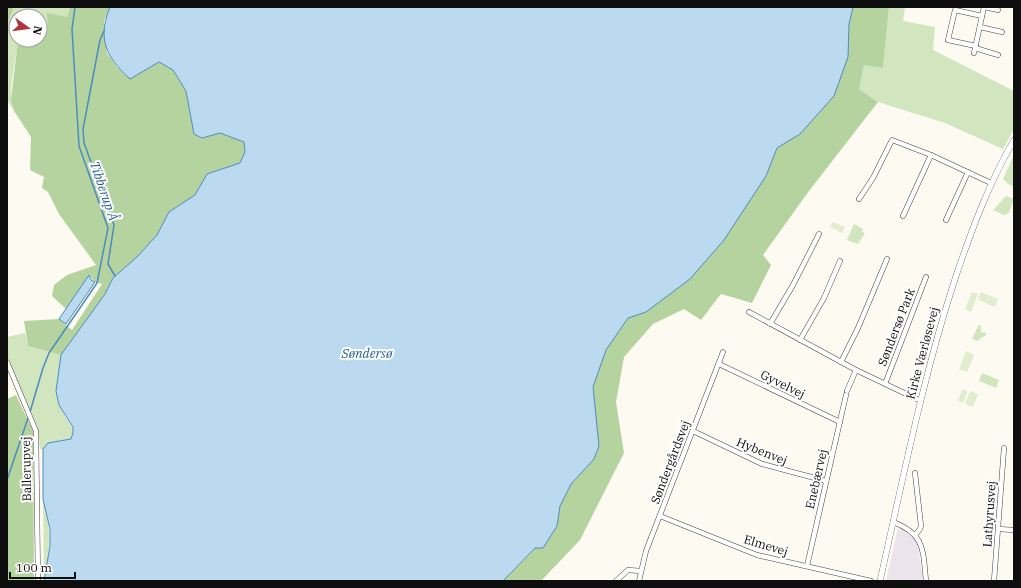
<svg xmlns="http://www.w3.org/2000/svg" width="1021" height="588" font-family="'IBM Plex Serif',serif">
	<style>
		.industrial { fill: #ebe4ec }
		.green { fill: #d1e5be }
		.forest { fill: #b5d39f }
		.pitch { fill: #e2edcf }
		.water { fill: #bbdaef; stroke: #4a8dbe }
		.lines { fill: none; stroke-linecap: round; stroke-linejoin: round }
		.stream { stroke: #4a8dbe; stroke-width: 1.5 }
		.minor-casing { stroke: #414141; stroke-width: 5.5 }
		.tertiary-casing { stroke: #414141; stroke-width: 6 }
		.minor { stroke: #fff; stroke-width: 4.5 }
		.tertiary { stroke: #fff; stroke-width: 5.5 }
		.labels { text-anchor: middle; dominant-baseline: central; stroke-width: 4; stroke-linejoin: round; paint-order: stroke }
		.street-label { font-size: 12px; fill: #0e0e0e; stroke: #fff }
		.water-label { font-size: 13px; font-style: italic; fill: #255f92; stroke: #fff }
	</style>
	<rect width="100%" height="100%" fill="#fdfbf1"/>
	<!-- industrial -->
	<path class="industrial" d="M898 528 905 530 914 538 918 545 923 581H886Z"/>
	<!-- green -->
	<g class="green">
		<path d="M14 7H70L67 17 48 30H40V16H16V40H18C16 62 7 90 14 111L7 100V26Z"/>
		<path d="M889 7H905L903 21 935 27 933 50 1014 91V129L1003 149 945 123 878 102 859 89 864 64 883 68Z"/>
		<path d="M1014 155V187L1008 184 1003 179Z"/>
		<path d="M1006 196 1014 199 1009 213 1004 215 993 210Z"/>
		<path d="M854 224 863 229 862 232 865 233 858 244 847 240Z"/>
		<path d="M981 325V332L986 333V335L977 341 972 339 978 326Z"/>
		<path d="M25 333 28 346 61 355 56 391 64 414 74 430 71 439 48 443 43 449H40L38 428 7 356V337Z"/>
		<path d="M982 373 999 380 996 388 979 381Z"/>
		<path d="M43 499C51 528 51 547 44 576Z"/>
	</g>
	<!-- forest -->
	<g class="forest">
		<path d="M7 7H14L7 26Z"/>
		<path d="M70 7H110L104 21 107 53 117 67 130 79 159 62 173 70 186 91 194 134 202 138 220 133 244 142 245 152 240 163 207 174 195 195 169 212 157 235 138 256 113 278 105 294 61 355 28 346 24 321 59 319 72 330 102 284 95 282 89 275 66 309 52 296 54 285 67 275 96 265 59 214 48 192 42 188 44 177 30 170 31 137 14 111 11 100 18 40H40V30H48L47 13 67 17Z"/>
		<path d="M853 7H889L883 68 864 65 859 89 878 102 809 191 763 255 771 265 752 303 721 294 701 320 684 309 653 324 624 357 616 402 624 453 580 540 541 581H503L557 526 560 506 571 484 594 459 598 446 593 387 594 381 606 350 628 318 646 312 766 176 777 148 800 134 849 24Z"/>
		<path d="M16 395 33 431 34 581H7V399Z"/>
	</g>
	<!-- pitch -->
	<g class="pitch">
		<path d="M833 222 845 227 842 233 830 227Z"/>
		<path d="M972 292 978 294 971 312 965 309Z"/>
		<path d="M981 292 998 299 995 307 978 300Z"/>
		<path d="M966 351 974 355 967 372 959 369Z"/>
		<path d="M962 389 968 391 963 403 958 401Z"/>
		<path d="M970 391 978 394 973 407 965 404Z"/>
	</g>
	<!-- water -->
	<g class="water">
		<path d="M110 7H853L849 24 848 57 834 96 800 134 777 148 766 176 724 240 690 279 646 312 628 318 606 350 593 387 599 446 594 459 571 484 560 506 557 526 543 548H535L503 581H44L50 546V529L43 499V449L48 443 71 439 73 433V427L59 405 56 391 61 355 105 294 113 278 138 256 157 235 169 212 195 195 207 174 240 163 245 152 244 142 220 133 202 138 194 134 186 91 173 70 159 62 130 79C106 57 97 39 110 7Z"/>
		<path d="M89 275 91 280 95 282 66 324 59 319Z"/>
	</g>
	<g class="lines">
		<!-- stream -->
		<g class="stream">
			<path d="M104 31 100 40 83 129 84 143 114 225 108 264 115 276"/>
			<path d="M30 412 43 368 49 353 97 283 108 228 79 146 72 29 75 7"/>
			<path d="M7 480 28 418"/>
		</g>
		<defs>
			<g id="minor">
				<path d="M985 7 998 10"/>
				<path d="M980 27 1002 32"/>
				<path d="M976 46 948 40 955 10 982 16"/>
				<path d="M975 48 998 55"/>
				<path d="M974 53 984 7"/>
				<path d="M859 199 873 178 892 140 931 155 991 183"/>
				<path d="M903 216 931 155"/>
				<path d="M946 220 968 172"/>
				<path d="M749 312 856 370 921 401"/>
				<path d="M770 324 793 285 819 234"/>
				<path d="M800 340 824 298 840 261"/>
				<path d="M7 362 36 431 38 581"/>
				<path d="M841 362 858 328 887 259"/>
				<path d="M719 364 840 422"/>
				<path d="M885 384 926 277"/>
				<path d="M847 391 856 370"/>
				<path d="M693 431 762 464 826 481"/>
				<path d="M915 473 921 526 920 529 915 535"/>
				<path d="M660 516 757 555 871 581"/>
				<path d="M893 522C925 534 923 550 926 581"/>
				<path d="M998 529 1014 530"/>
				<path d="M807 566 846 395"/>
				<path d="M616 581 628 570 641 571"/>
				<path d="M639 581 646 551 723 352"/>
				<path d="M994 581 1004 448"/>
			</g>
			<path id="tertiary" d="M880 581C903 479 923 376 956 276 972 229 989 183 1014 140"/>
		</defs>
		<!-- minor casing -->
		<use href="#minor" class="minor-casing"/>
		<!-- tertiary casing -->
		<use href="#tertiary" class="tertiary-casing"/>
		<!-- minor -->
		<use href="#minor" class="minor"/>
		<!-- tertiary -->
		<use href="#tertiary" class="tertiary"/>
	</g>
	<g class="labels">
		<!-- street labels -->
		<g class="street-label">
			<text transform="translate(896 327) rotate(-69)">Søndersø Park</text>
			<text transform="translate(922 353) rotate(-75)">Kirke Værløsevej</text>
			<text transform="translate(783 384) rotate(26)">Gyvelvej</text>
			<text transform="translate(762 451) rotate(22)">Hybenvej</text>
			<text transform="translate(670 462) rotate(-69)">Søndergårdsvej</text>
			<text transform="translate(26 469) rotate(-91)">Ballerupvej</text>
			<text transform="translate(816 479) rotate(-77)">Enebærvej</text>
			<text transform="translate(989 514) rotate(-86)">Lathyrusvej</text>
			<text transform="translate(766 545) rotate(17)">Elmevej</text>
		</g>
		<!-- water labels -->
		<g class="water-label">
			<text transform="translate(104 191) rotate(71)">Tibberup Å</text>
			<text x="367" y="353">Søndersø</text>
		</g>
	</g>
	<!-- border -->
	<rect width="1021" height="588" fill="none" stroke="#0e0e0e" stroke-width="16"/>
	<!-- north arrow -->
	<g transform="translate(28 28) rotate(104)"><circle r="19" fill="#ffffff" stroke="#9f9f9f"/>
	<path d="M0-3L7 15L0 10L-7 15Z" fill="#af3638"/>
	<text y="-6" font-size="11" font-weight="bold" text-anchor="middle" fill="#0e0e0e">N</text>
	</g>
	<!-- scale -->
	<path d="M10 572v6h65v-6" fill="none" stroke="#0e0e0e" stroke-width="2"/>
	<text x="16" y="572" font-size="12" fill="#0e0e0e" stroke="#ffffff" stroke-width="3" paint-order="stroke">100 m</text>
</svg>
